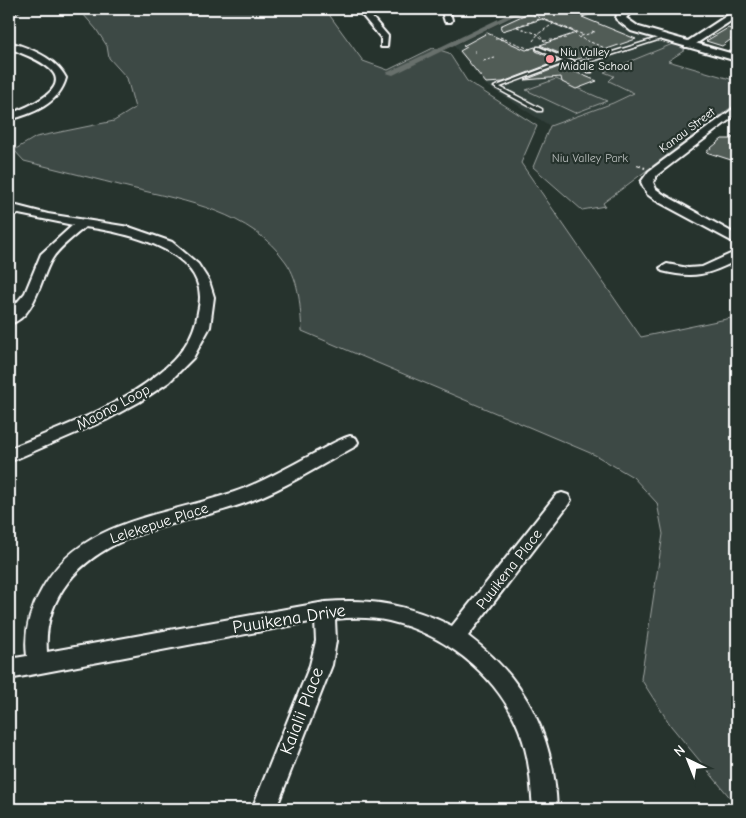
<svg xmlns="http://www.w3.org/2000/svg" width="746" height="818" font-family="'Comic Neue',sans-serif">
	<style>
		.built { fill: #333f3a }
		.green { fill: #3e4944; stroke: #9ea4a2 }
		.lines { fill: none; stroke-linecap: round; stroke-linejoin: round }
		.canal { fill: #67706c; fill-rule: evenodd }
		.building { fill: #515c57; stroke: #fff }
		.service-casing { stroke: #fff; stroke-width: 3 }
		.minor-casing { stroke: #fff; stroke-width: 4 }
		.tertiary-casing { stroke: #fff; stroke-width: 4 }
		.path-far1 { stroke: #fff; stroke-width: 1; stroke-dasharray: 3 2; stroke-linecap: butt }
		.path { stroke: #fff; stroke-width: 2; stroke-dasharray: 4 3; stroke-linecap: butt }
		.service { fill: #26332d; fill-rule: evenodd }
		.minor { fill: #26332d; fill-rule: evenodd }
		.tertiary { fill: #26332d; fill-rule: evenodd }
		.poi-dot { fill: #ff9aa2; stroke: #26332d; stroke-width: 2 }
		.labels { text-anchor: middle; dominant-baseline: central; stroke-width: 4.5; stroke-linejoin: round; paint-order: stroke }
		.far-poi-label { font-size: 12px; fill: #fff; stroke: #26332d; text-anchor: start }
		.far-street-label { font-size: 12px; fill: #fff; stroke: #26332d }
		.far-park-label { font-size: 12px; fill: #bbbfbe; stroke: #26332d }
		.street-label { font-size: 15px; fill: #fff; stroke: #26332d }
		.near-street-label { font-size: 18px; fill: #fff; stroke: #26332d }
	</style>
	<rect width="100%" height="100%" fill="#26332d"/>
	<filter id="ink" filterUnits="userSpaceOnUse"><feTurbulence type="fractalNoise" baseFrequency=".02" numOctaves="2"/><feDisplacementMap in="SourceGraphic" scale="10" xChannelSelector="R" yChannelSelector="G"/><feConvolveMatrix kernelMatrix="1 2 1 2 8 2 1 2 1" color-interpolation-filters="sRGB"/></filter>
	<g filter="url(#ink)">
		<!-- built -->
		<path class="built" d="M529 9H621L616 14 619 24 633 32 675 43 605 72 615 77 610 81 635 92 613 103 550 126 486 85 454 46Z"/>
		<!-- green -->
		<g class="green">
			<path d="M73 9H325L363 61 388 70 433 48 449 53 467 81 537 126 521 163 641 337 731 318 737 323V806L671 726 641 679 663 534 657 503 633 477 595 455 302 331C300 307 300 282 286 262 251 212 186 201 131 188 96 179 60 170 24 161L14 150 36 137 114 121 135 108 127 78 109 58 107 46 96 29 83 14Z"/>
			<path d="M675 43 685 50 668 61 737 81V103L603 203 605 206 582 210 533 167 550 126 613 103 634 93 609 81 614 76 604 72Z"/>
			<path d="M556 79 607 101 575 113 526 90Z"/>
		</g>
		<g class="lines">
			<!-- canal -->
			<path class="canal" d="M519 9H528L393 75 386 73Z"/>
		</g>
		<!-- building -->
		<g class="building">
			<path d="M537 9H599V11L582 17 636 39 575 60 540 45 576 33 542 19 502 31 500 26Z"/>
			<path d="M728 28 737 31V35L722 46 706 41Z"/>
			<path d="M487 33 526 50 535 47 536 51 558 61 503 82 486 83 460 51 467 47 463 46Z"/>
			<path d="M561 66 597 81 576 89 562 82 561 77 525 80Z"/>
			<path d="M737 134V154L731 160 706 152 722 139H731Z"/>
		</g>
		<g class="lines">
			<defs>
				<path id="service" d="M661 37 664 38 580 65 592 70V72H588L567 62 500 87 542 109V111H538L494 87 563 61 537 49V47H539L577 63Z"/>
				<g id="minor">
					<path d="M11 9H21L9 15V10Z"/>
					<path d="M357 9H365L388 36 387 47H381V38Z"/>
					<path d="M441 9H449L452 20 451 22H445Z"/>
					<path d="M734 11H737V17L691 47H685V43Z"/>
					<path d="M9 42C30 48 56 58 66 78 59 104 32 114 9 120V114C23 109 73 90 50 69 39 59 23 54 9 48Z"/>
					<path d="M737 106V114L657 175 653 182 656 189 663 194 737 235V244L655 200 647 194 641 182 649 171Z"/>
					<path d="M9 204 48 214 129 227 172 242 198 264 209 281 214 297 210 327 193 358 169 382 139 402 106 420 9 462V449C59 428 115 409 158 374 179 358 194 338 198 312 199 307 200 302 200 297 199 247 122 232 85 227 75 236 59 247 52 259 41 276 35 319 9 324V312L25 293 41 254 73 225 9 212Z"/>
					<path d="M737 251V260C709 275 693 279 662 271L660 268 667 264 688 268 702 267Z"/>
					<path d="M350 436 356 438 358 442 356 446C319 466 284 489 245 503 184 525 111 528 68 582 52 603 45 626 47 652L325 602C373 598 409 605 452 626L556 495 562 493 568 495 571 500 568 505 468 636C527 680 554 737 557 809H533C531 786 530 763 523 741 505 681 449 635 389 621 372 617 353 617 335 619L336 641 332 665 276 809H252L310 665 316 641 315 621 9 679V659L27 656C24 632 29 612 41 591 81 515 174 516 245 488 268 479 290 466 313 454 325 448 337 440 350 436Z"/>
				</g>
				<path id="tertiary" d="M623 9H634L626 18 639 27 737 55V61L631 31 616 19 617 14Z"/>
			</defs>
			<!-- service casing -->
			<use href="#service" class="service-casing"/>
			<!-- minor casing -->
			<use href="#minor" class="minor-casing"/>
			<!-- tertiary casing -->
			<use href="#tertiary" class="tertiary-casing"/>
			<!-- path-far1 -->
			<g class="path-far1">
				<path d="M528 13 584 35"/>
				<path d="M517 26 540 19"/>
				<path d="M517 27 538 34 544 41"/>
				<path d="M592 31 595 32 578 37 605 48"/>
				<path d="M500 37 532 50"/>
				<path d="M495 39 505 40"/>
				<path d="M533 41 538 34 553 24"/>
				<path d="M544 41 566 38"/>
				<path d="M475 50V54"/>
				<path d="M483 61 495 58"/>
			</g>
			<!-- path -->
			<path class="path" d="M637 165 645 168"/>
			<!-- service -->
			<use href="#service" class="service"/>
			<!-- minor -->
			<use href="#minor" class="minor"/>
			<!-- tertiary -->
			<use href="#tertiary" class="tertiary"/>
		</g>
	</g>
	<!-- markers -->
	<circle class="poi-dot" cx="550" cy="59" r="5"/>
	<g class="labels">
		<!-- far-poi labels -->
		<g class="far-poi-label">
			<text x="560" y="52">Niu Valley<tspan x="560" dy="14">Middle School</tspan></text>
		</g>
		<!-- far-street labels -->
		<g class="far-street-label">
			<text transform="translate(687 130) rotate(-37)">Kanau Street</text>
		</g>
		<!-- far-park labels -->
		<g class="far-park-label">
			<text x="590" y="158">Niu Valley Park</text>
		</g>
		<!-- street labels -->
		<g class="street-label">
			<text transform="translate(113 407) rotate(-28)">Maono Loop</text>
			<text transform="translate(159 523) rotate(-18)">Lelekepue Place</text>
			<text transform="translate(509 569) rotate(-52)">Puuikena Place</text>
		</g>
		<!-- near-street labels -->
		<g class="near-street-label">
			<text transform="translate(289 619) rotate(-9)">Puuikena Drive</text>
			<text transform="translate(302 711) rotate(-69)">Kaialii Place</text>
		</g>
	</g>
	<!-- margin -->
	<rect width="746" height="818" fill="none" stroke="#26332d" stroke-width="30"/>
	<rect x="15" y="15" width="716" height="788" fill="none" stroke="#fff" stroke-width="2" filter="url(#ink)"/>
	<!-- north arrow -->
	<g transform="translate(688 760) rotate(317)" stroke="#26332d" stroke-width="4" paint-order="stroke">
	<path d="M0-4L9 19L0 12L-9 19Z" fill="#ffffff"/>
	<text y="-8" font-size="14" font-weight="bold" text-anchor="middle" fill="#ffffff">N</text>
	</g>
</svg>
